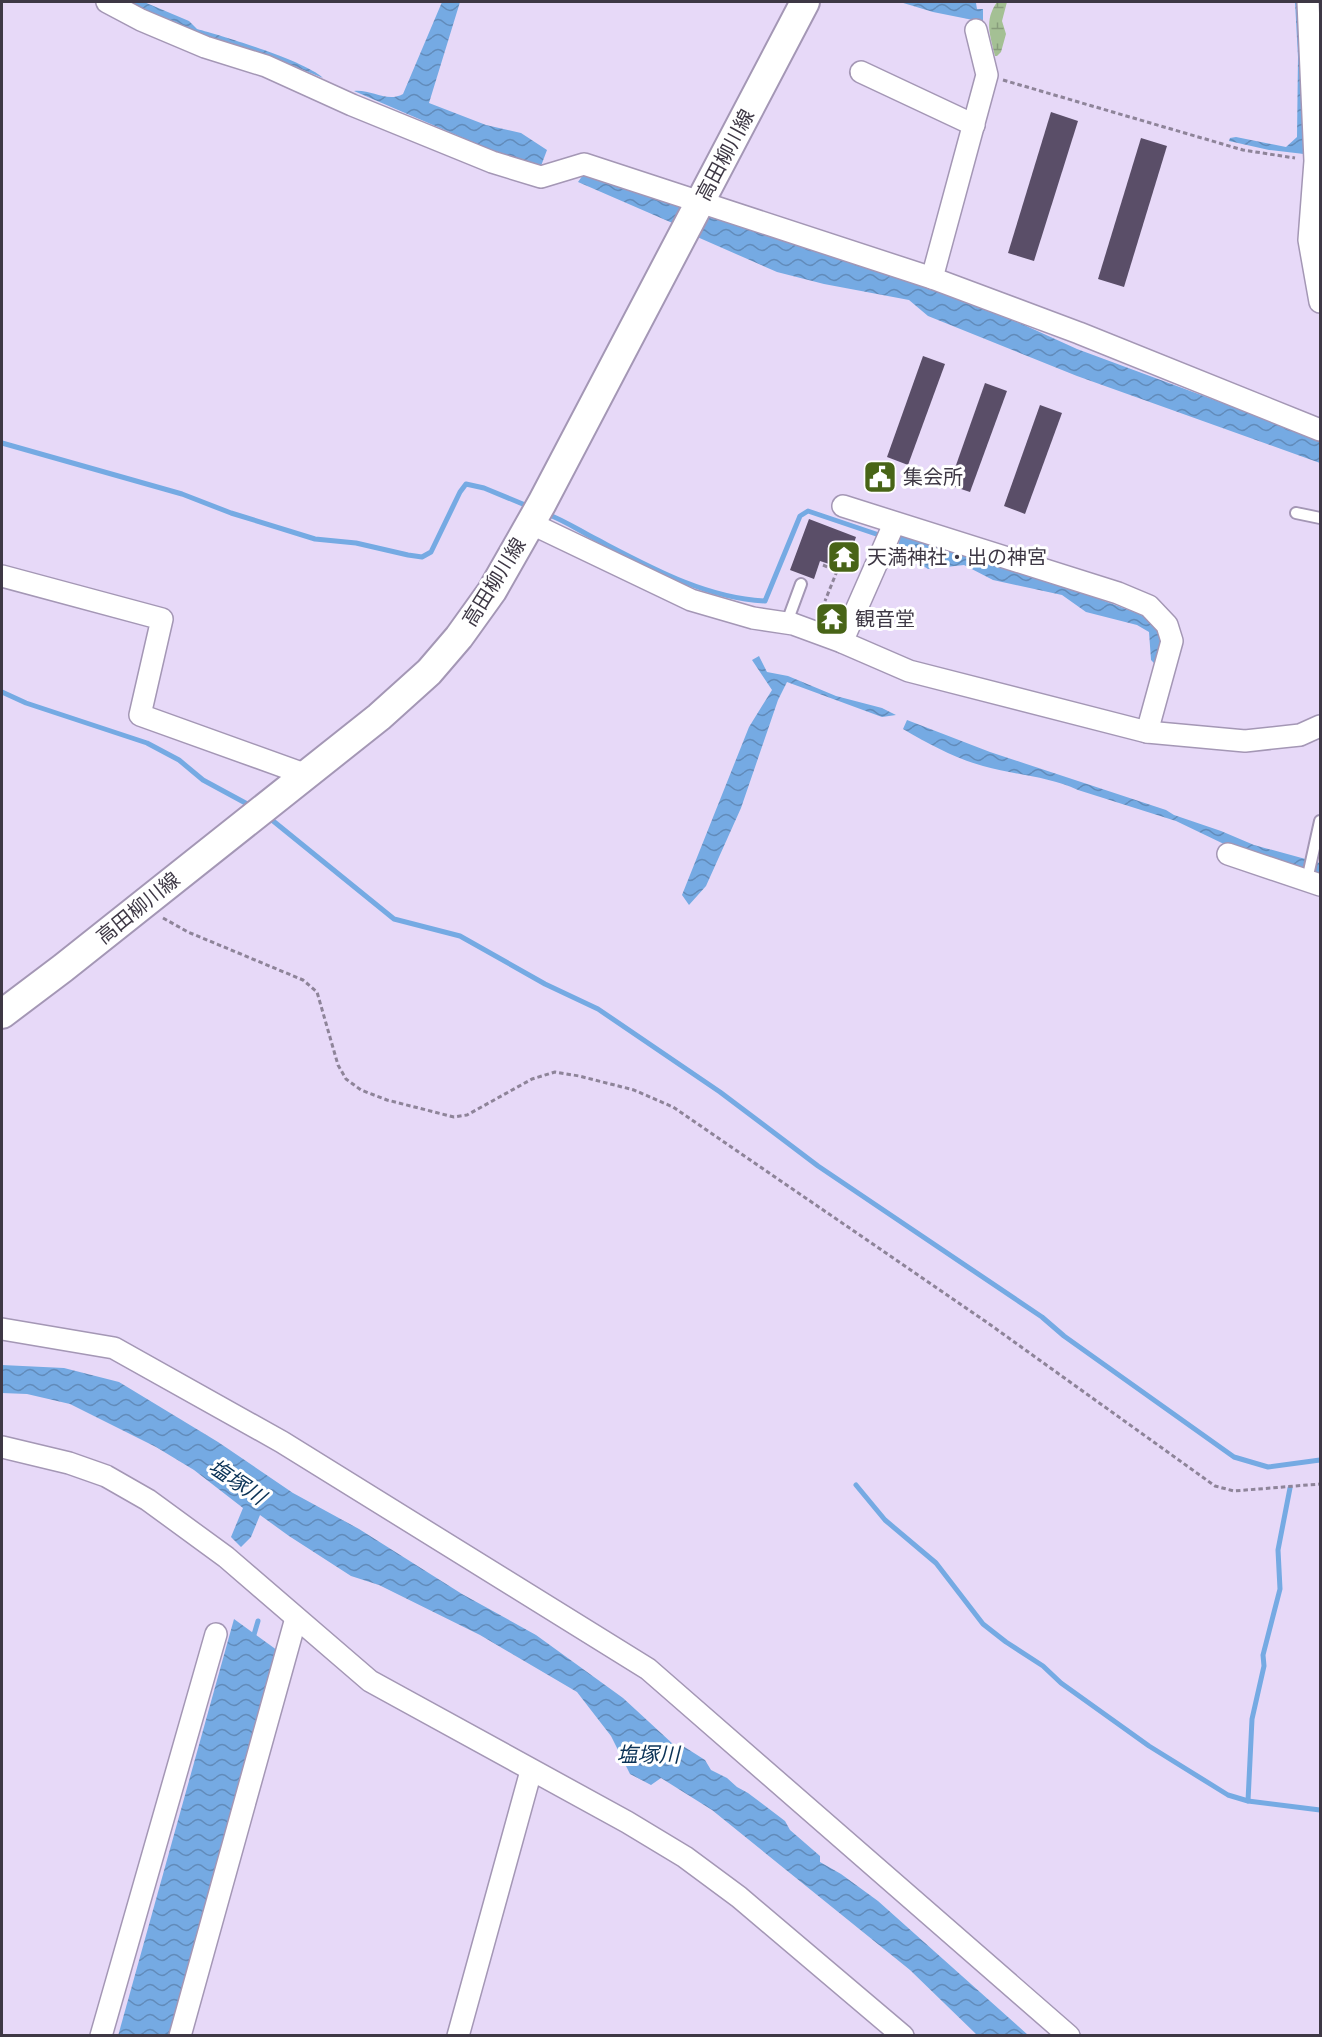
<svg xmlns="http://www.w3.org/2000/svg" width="1322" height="2037" font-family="'Libre Baskerville','Noto Sans JP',serif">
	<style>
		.wetland { fill: url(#wetland-marsh) }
		.water { fill: url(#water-waves) }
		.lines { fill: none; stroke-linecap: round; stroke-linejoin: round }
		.stream { stroke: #75aae3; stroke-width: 5 }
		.building { fill: #5a4e68 }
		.service-casing { stroke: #a497b5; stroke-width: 14 }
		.minor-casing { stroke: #a497b5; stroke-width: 24 }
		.secondary-casing { stroke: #a497b5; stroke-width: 32 }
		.path { stroke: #8e8499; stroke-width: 3; stroke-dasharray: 4.5 3; stroke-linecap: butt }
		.service { stroke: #fff; stroke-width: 10 }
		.minor { stroke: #fff; stroke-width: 21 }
		.secondary { stroke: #fff; stroke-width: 28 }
		.labels { text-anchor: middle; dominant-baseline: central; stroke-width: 6; stroke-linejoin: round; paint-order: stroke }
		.street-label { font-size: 20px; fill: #3e3845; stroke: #fff }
		.poi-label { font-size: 20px; fill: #3e3845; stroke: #fff; text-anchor: start }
		.water-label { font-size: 21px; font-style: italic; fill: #0a3256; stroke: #fff }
	</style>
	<defs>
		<pattern id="wetland-marsh" width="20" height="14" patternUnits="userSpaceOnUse" patternTransform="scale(1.5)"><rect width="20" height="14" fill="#a4c094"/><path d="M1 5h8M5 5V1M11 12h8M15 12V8" fill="none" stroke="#879d7b"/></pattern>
		<pattern id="water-waves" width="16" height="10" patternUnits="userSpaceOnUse" patternTransform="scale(1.5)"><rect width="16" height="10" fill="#75aae3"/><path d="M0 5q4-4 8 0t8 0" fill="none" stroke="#618bba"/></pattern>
	</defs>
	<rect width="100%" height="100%" fill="#e7d9f8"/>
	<!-- wetland -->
	<path class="wetland" d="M997 2H1007L1002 21 1006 34 1001 52 997 56H995C990 34 984 21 997 2Z"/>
	<!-- water -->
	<g class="water">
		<path d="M126 2H144L189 21 197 29C223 36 305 61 323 78L281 61 183 29Z"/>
		<path d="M442 2H460L429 103 486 125 521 133 547 150 541 166 524 163 491 150 354 91C371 89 387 103 403 94Z"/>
		<path d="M900 2H970L976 3 977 9H983V22L933 12Z"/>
		<path d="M1295 2H1302L1304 154 1269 150 1229 141 1230 138 1236 137 1286 147 1297 137 1298 57Z"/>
		<path d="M583 175 593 176 832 252 1022 324 1077 349 1320 439V463L1077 376 928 316 909 300 824 284 777 272 695 236 677 225 578 182Z"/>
		<path d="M900 535 1070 588 1134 612 1153 620 1167 638 1158 667 1151 660 1149 632 1137 625 1086 612 1062 595 993 580 964 565 928 569 898 550Z"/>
		<path d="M759 656 767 672 788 676 836 696 882 708 896 715 882 717 787 682 778 700 741 808 706 886 689 905 682 895 749 727 772 690 752 660Z"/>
		<path d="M907 720 990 752 1166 810 1174 815 1221 831 1254 845 1320 863V877L1226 845 1176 821 1078 790C1048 776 1015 775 983 766 954 758 929 744 903 729Z"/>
		<path d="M2 1365 64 1368 119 1382 218 1442 293 1493 359 1529 462 1594 536 1635 623 1698 674 1745 683 1746 705 1760 711 1770 727 1778 737 1787 748 1793 785 1821 790 1830 820 1856V1862L841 1874 878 1901 1028 2035H977L910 1970 712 1810 661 1778 651 1785 630 1774 611 1736 577 1692 480 1635 379 1585 351 1576 289 1536 260 1515 251 1537 241 1547 231 1537 243 1508 194 1470 156 1447 70 1404 27 1394 2 1393Z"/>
		<path d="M234 1619 281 1653 171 2035 118 2036Z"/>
	</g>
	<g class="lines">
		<!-- stream -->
		<g class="stream">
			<path d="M2 443 182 494 231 513 315 539 356 543 408 555 422 557 431 552 460 492 466 484 484 488 530 507"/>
			<path d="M547 514C563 520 577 529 592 537 646 565 703 598 765 601L800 516 808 511 885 537"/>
			<path d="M2 692 26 703 147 743 179 760 203 780 251 806"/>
			<path d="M267 816 394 919 460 936 545 984 598 1009 720 1092 818 1166 1042 1317 1064 1336 1234 1457 1268 1467 1320 1460"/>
			<path d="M856 1485 885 1520 936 1563 983 1624 1006 1642 1043 1666 1061 1683 1149 1746 1228 1795 1248 1801 1320 1810"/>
			<path d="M253 1638 258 1621"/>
			<path d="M1248 1801 1252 1719 1264 1666 1263 1655 1280 1589 1278 1550 1290 1488"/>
		</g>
	</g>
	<!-- building -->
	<g class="building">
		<path d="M1051 112 1078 121 1034 261 1008 253Z"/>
		<path d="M1141 138 1167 146 1124 287 1098 279Z"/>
		<path d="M923 356 945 364 908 465 887 457Z"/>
		<path d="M985 383 1007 391 970 492 949 485Z"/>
		<path d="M1040 405 1062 413 1025 514 1004 506Z"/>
		<path d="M809 519 856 537 852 549 855 550 850 566 846 565 844 569 820 561 814 579 790 570Z"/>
	</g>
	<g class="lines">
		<defs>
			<g id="service">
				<path d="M1296 513 1320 518"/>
				<path d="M787 622 801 584"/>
				<path d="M1307 880 1320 821"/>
			</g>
			<g id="minor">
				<path d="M107 2 141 20 205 47 266 66 352 105 492 162 541 177 584 164 932 278 1079 333 1320 430"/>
				<path d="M1308 2 1315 161 1309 240 1320 302"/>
				<path d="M861 72 974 125"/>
				<path d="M932 278 987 75 976 30"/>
				<path d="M843 506 1118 593 1149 606 1167 625 1172 641 1147 732"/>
				<path d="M530 523 691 600 753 618 793 624 842 642 909 671 1147 732 1245 741 1300 735 1320 726"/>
				<path d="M2 576 162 619 140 715 307 775"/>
				<path d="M842 642 894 524"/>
				<path d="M1228 854 1320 885"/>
				<path d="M2 1329 114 1348 282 1442 648 1669 1069 2036"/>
				<path d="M2 1447 69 1463 106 1476 148 1500 226 1557 370 1681 627 1822 685 1857 739 1897 903 2036"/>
				<path d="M101 2036 216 1634"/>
				<path d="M180 2036 296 1618"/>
				<path d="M458 2036 531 1771"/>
			</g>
			<path id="secondary" d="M2 1014 63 968 379 717 429 672 459 637 492 591 542 503 805 2"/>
		</defs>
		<!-- service casing -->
		<use href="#service" class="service-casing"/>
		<!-- minor casing -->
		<use href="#minor" class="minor-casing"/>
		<!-- secondary casing -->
		<use href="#secondary" class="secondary-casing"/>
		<!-- path -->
		<g class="path">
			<path d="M1003 80 1243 150 1295 158"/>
			<path d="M823 565 837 571 825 601"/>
			<path d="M819 615 822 609"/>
			<path d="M163 918 188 932 303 980 317 992 338 1065 346 1079 361 1090 387 1100 454 1117 467 1115 532 1079 555 1072 579 1076 634 1090 673 1107 985 1321 1215 1486 1234 1491 1320 1484"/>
		</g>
		<!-- service -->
		<use href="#service" class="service"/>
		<!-- minor -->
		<use href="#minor" class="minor"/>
		<!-- secondary -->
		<use href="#secondary" class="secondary"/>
	</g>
	<!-- icons -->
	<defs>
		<symbol id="civic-square" viewBox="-11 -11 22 22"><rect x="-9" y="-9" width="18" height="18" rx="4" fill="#486417" stroke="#fff"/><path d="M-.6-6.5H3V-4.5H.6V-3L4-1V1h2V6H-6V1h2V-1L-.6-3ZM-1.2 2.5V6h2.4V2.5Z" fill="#fff"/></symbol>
		<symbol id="temple-square" viewBox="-11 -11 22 22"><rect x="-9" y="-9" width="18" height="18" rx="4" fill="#486417" stroke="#fff"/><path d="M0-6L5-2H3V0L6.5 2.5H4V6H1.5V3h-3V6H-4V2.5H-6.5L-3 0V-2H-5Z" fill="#fff"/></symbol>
	</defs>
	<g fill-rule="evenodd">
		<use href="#civic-square" x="861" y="458" width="38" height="38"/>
		<use href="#temple-square" x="825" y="538" width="38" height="38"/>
		<use href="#temple-square" x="813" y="600" width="38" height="38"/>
	</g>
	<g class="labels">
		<!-- street labels -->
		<g class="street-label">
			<text transform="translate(725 155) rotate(-62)">高田柳川線</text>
			<text transform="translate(494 582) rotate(-58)">高田柳川線</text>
			<text transform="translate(138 908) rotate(-39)">高田柳川線</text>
		</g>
		<!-- poi labels -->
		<g class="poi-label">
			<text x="903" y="477">集会所</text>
			<text x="867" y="557">天満神社・出の神宮</text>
			<text x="855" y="619">観音堂</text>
		</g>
		<!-- water labels -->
		<g class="water-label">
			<text transform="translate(237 1482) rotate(34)">塩塚川</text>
			<text x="648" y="1755">塩塚川</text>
		</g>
	</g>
	<!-- border -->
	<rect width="1322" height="2037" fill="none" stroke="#3e3845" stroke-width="6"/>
</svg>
